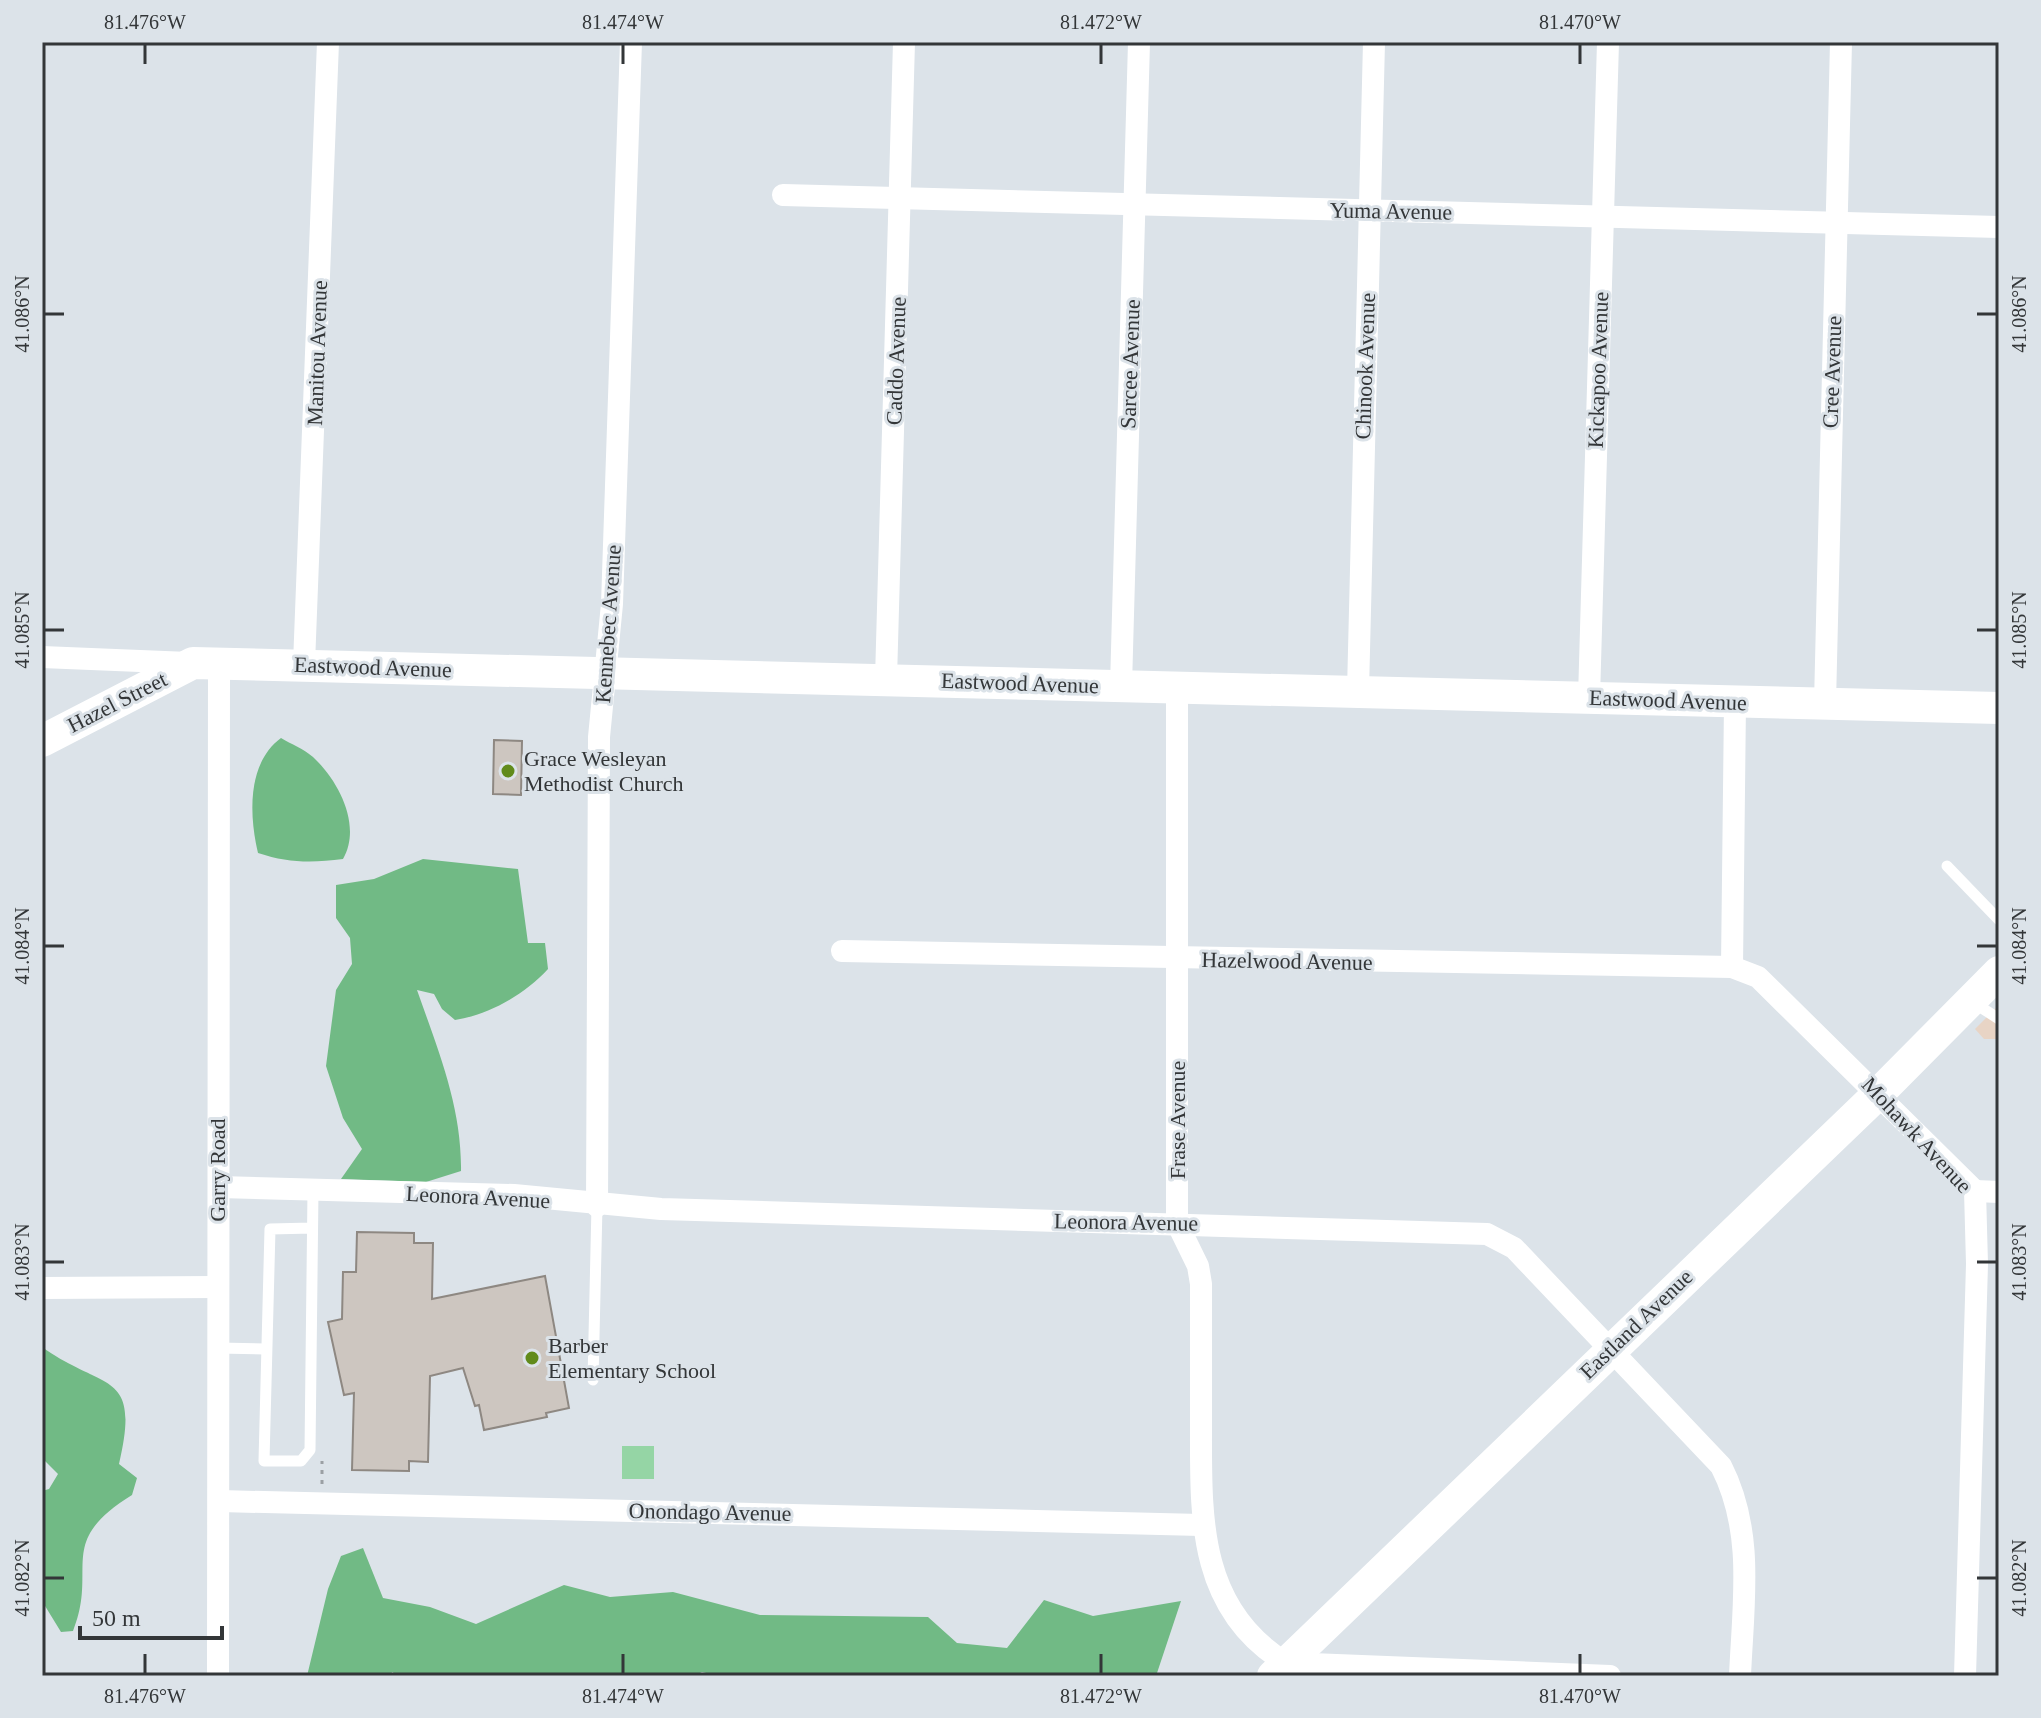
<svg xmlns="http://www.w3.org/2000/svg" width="2041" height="1718" font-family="Georgia,serif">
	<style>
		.commercial { fill: #e8d4c5 }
		.green { fill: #95d5a5 }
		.forest { fill: #71ba85 }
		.building { fill: #cdc6c0; stroke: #8e8882; stroke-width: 2 }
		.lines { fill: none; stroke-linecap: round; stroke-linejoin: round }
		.path { stroke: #9ba0a4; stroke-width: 3; stroke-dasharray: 4 6; stroke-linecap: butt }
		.lane { stroke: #fff; stroke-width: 11 }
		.street { stroke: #fff; stroke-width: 22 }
		.secondary { stroke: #fff; stroke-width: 32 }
		.ticks { fill: none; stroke: #333638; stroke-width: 3 }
		.poi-dot { fill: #618b1b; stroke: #dce3e9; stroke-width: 3 }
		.labels { text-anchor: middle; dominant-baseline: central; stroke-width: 6; stroke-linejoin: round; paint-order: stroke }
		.street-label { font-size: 22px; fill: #333638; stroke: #dce3e9 }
		.poi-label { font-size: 22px; fill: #333638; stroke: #dce3e9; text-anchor: start }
		.neatline { fill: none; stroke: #333638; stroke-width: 3 }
		.ticks-label { font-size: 20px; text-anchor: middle; fill: #333638 }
	</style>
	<rect width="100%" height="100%" fill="#dce3e9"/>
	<!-- commercial -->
	<path class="commercial" d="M1999 1005V1039H1984L1975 1029Z"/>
	<!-- green -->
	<rect class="green" x="622" y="1446" width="32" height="33"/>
	<!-- forest -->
	<g class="forest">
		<path d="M281 738C291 744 304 749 313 757 339 781 362 826 343 859 312 863 288 863 258 853 249 815 247 763 281 738Z"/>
		<path d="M423 859 518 869 528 943H545L548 969C525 994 489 1015 455 1020L442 1009 434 994 417 990C438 1050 462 1107 461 1171L426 1182 341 1179 362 1149 343 1118 326 1066 336 990 352 964 350 938 336 918V885L374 879Z"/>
		<path d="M42 1347C105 1392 141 1369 119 1464L137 1478 132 1495C54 1543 99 1568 73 1631L61 1632 42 1601V1491L49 1489 58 1474 42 1458Z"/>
		<path d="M363 1548 383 1598 430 1607 476 1624 564 1585 610 1597 673 1592 760 1615 928 1617 957 1643 1007 1648 1044 1600 1093 1616 1181 1601 1156 1676H719L702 1672 694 1676H399L392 1672 391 1676H307L328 1589 341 1556Z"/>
	</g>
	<!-- building -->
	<g class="building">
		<path d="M494 740 522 741 521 795 493 794Z"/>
		<path d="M357 1232 414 1233V1243H433L432 1299 545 1276 569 1408 546 1413 547 1417 484 1430 479 1405 475 1406 463 1368 430 1376 428 1462 409 1461V1471L352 1470 354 1393 344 1395 328 1322 342 1319 343 1272H356Z"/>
	</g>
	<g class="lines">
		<!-- path -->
		<path class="path" d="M322 1484V1461"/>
		<!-- lane -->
		<g class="lane">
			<path d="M1947 866 1999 920"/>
			<path d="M1974 1003 1999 1019"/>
			<path d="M312 1228 270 1229 264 1461H301L310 1450 313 1190"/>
			<path d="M218 1348 266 1349"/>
			<path d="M593 1380 597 1206"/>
		</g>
		<!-- street -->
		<g class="street">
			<path d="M783 195 1999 227"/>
			<path d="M42 657 189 663"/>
			<path d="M304 664 328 42"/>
			<path d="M886 679 904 42"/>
			<path d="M1121 686 1139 42"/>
			<path d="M1177 687V1223L1198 1266 1201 1284C1201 1331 1201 1378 1201 1425 1201 1516 1197 1609 1286 1663L1610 1676"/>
			<path d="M1358 691 1374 42"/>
			<path d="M1589 698 1608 42"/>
			<path d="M1825 703 1841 42"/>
			<path d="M842 951 1732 967 1758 977 1975 1191 1977 1264 1965 1676"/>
			<path d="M1732 967 1735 702"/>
			<path d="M219 1187 514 1195 661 1209 1487 1234 1514 1248 1721 1466C1755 1532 1743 1604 1740 1676"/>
			<path d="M1975 1191 1999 1192"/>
			<path d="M597 1206 599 737 612 604 631 42"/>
			<path d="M42 1288 216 1287"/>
			<path d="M220 1501 1201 1525"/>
			<path d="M218 1676 219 663"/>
		</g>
		<!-- secondary -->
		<g class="secondary">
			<path d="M42 741 193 663 1999 708"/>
			<path d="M1273 1676 1879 1093 1999 972"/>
		</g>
	</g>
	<!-- ticks -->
	<path class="ticks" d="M145 44V64M623 44V64M1101 44V64M1580 44V64M44 314H64M1977 314H1997M44 630H64M1977 630H1997M44 946H64M1977 946H1997M44 1262H64M1977 1262H1997M44 1578H64M1977 1578H1997M145 1654V1674M623 1654V1674M1101 1654V1674M1580 1654V1674"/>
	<!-- markers -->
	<g class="poi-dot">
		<circle cx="508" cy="771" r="8"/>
		<circle cx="532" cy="1358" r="8"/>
	</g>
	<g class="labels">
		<!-- street labels -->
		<g class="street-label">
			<text transform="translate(1391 211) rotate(1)">Yuma Avenue</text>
			<text transform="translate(317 353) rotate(-88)">Manitou Avenue</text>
			<text transform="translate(896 361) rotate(-88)">Caddo Avenue</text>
			<text transform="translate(1130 364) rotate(-88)">Sarcee Avenue</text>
			<text transform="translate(1365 366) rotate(-88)">Chinook Avenue</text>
			<text transform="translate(1598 370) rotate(-88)">Kickapoo Avenue</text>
			<text transform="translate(1832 372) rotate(-88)">Cree Avenue</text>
			<text transform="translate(608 624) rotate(-86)">Kennebec Avenue</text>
			<text transform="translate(373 667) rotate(2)">Eastwood Avenue</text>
			<text transform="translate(1020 683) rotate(2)">Eastwood Avenue</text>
			<text transform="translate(1668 700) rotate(2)">Eastwood Avenue</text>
			<text transform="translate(117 702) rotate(-27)">Hazel Street</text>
			<text transform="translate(1287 961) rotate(1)">Hazelwood Avenue</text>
			<text transform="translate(1177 1120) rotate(-90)">Frase Avenue</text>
			<text transform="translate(1917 1135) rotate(47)">Mohawk Avenue</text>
			<text transform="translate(217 1170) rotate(-90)">Garry Road</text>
			<text transform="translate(478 1197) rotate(3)">Leonora Avenue</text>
			<text transform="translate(1126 1222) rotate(1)">Leonora Avenue</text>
			<text transform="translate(1636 1324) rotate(-44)">Eastland Avenue</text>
			<text transform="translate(710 1512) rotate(1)">Onondago Avenue</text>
		</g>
		<!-- poi labels -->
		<g class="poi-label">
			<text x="524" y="758">Grace Wesleyan<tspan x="524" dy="25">Methodist Church</tspan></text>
			<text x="548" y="1345">Barber<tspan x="548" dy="25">Elementary School</tspan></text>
		</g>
	</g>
	<!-- border -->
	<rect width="2041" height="1718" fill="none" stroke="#dce3e9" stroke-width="88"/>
	<!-- scale -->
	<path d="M80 1626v12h142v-12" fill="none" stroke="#333638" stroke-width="4"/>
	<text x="92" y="1626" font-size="24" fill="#333638" stroke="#dce3e9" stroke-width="6" paint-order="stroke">50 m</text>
	<rect x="44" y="44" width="1953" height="1630" class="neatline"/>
	<g class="ticks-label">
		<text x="145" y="29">81.476°W</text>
		<text x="623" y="29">81.474°W</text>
		<text x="1101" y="29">81.472°W</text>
		<text x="1580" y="29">81.470°W</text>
		<text transform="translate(22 314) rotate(-90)" y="7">41.086°N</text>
		<text transform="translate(2019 314) rotate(-90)" y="7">41.086°N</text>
		<text transform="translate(22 630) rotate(-90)" y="7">41.085°N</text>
		<text transform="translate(2019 630) rotate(-90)" y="7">41.085°N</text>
		<text transform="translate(22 946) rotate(-90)" y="7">41.084°N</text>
		<text transform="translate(2019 946) rotate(-90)" y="7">41.084°N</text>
		<text transform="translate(22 1262) rotate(-90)" y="7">41.083°N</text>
		<text transform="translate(2019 1262) rotate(-90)" y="7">41.083°N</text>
		<text transform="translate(22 1578) rotate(-90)" y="7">41.082°N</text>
		<text transform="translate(2019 1578) rotate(-90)" y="7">41.082°N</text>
		<text x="145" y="1703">81.476°W</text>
		<text x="623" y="1703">81.474°W</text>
		<text x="1101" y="1703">81.472°W</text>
		<text x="1580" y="1703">81.470°W</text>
	</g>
</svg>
